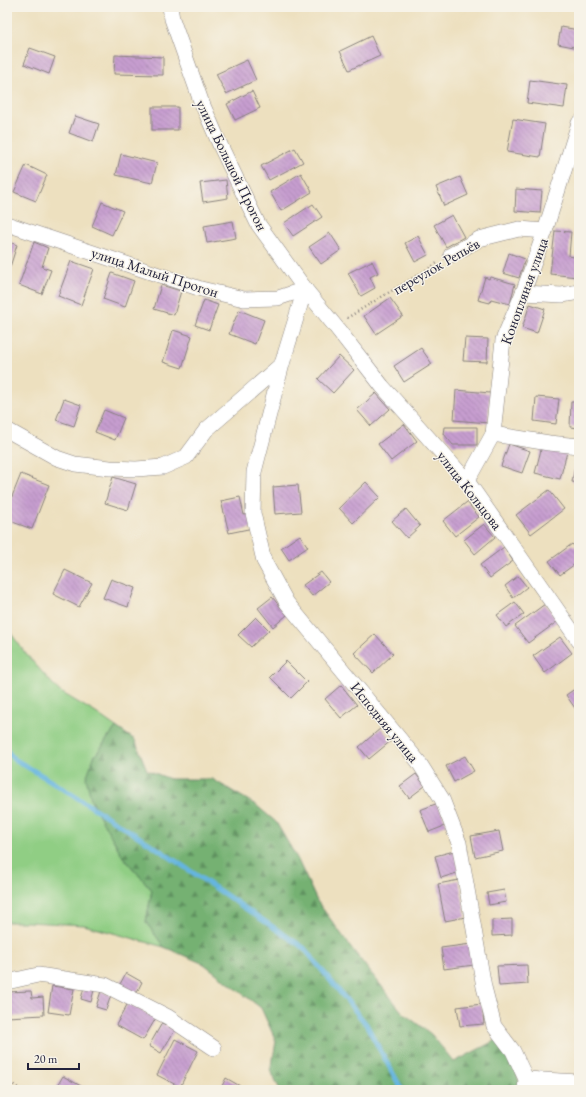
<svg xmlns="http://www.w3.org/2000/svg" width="586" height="1097" font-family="'EB Garamond',serif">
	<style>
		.green { fill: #90ce84; stroke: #597860 }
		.forest { fill: url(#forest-firs); stroke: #4b6a56 }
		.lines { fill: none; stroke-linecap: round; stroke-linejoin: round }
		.stream { stroke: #65b5e0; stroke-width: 5 }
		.building { fill: url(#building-back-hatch) }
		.minor-casing { stroke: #88817d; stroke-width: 16 }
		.path { stroke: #88817d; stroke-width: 2.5; stroke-dasharray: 1 3; stroke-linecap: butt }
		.minor { stroke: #fff; stroke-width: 15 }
		.labels { text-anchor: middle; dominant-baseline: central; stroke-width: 3; stroke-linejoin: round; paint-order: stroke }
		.street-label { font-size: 15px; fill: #22223b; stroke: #f7f3e8 }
	</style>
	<defs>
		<pattern id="forest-firs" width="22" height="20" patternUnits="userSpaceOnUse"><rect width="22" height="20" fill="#74b172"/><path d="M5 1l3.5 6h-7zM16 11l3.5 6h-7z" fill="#5f905f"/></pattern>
		<pattern id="building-back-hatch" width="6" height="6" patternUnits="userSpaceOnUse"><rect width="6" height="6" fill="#c79ed0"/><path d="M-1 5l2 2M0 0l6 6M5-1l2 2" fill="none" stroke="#a180aa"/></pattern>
	</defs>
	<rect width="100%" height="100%" fill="#f7f3e8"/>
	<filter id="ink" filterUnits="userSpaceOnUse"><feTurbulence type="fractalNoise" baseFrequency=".025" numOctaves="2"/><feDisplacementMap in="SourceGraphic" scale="8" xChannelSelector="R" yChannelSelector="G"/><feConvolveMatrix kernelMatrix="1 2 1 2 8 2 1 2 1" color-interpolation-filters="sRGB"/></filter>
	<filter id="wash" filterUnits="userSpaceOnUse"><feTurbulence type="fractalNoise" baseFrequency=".012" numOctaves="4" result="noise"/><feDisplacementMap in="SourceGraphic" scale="16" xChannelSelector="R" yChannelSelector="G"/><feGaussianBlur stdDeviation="0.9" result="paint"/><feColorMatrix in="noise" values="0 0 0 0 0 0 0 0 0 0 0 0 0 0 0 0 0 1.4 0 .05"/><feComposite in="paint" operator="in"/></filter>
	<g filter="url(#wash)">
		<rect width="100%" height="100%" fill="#ede0bf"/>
		<!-- green -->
		<path class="green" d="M7 628 26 654 59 691 96 713 116 727 94 757 123 857 152 890 146 922 164 947 84 925 28 922H7Z"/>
		<!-- forest -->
		<path class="forest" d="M116 727 135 740 147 770 170 779H212L256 805 276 822 297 858 317 901 359 958 403 1013 431 1034 454 1062 498 1039 510 1053 522 1090H280L271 1071 276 1041 261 1008 204 964 164 947 146 922 152 890 123 857 92 803 86 778 94 757Z"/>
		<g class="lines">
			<!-- stream -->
			<path class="stream" d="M7 751 14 759 46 778 155 847 304 948 366 1024 402 1090"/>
		</g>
		<g id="blocks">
			<!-- building -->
			<g class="building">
				<path d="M561 27 579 30V48L558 44Z"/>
				<path d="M371 36 380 56 349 70 340 51Z"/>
				<path d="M30 48 55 57 49 74 24 64Z"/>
				<path d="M115 55 163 57V75L114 74Z"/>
				<path d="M247 60 256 80 226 94 216 74Z"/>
				<path d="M530 80 567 85 564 108 527 103Z"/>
				<path d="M252 91 260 108 235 120 227 104Z"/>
				<rect x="152" y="107" width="26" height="23"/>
				<path d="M75 116 99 124 93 142 69 133Z"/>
				<path d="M513 119 545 124 540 157 507 152Z"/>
				<path d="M295 148 303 162 269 180 261 166Z"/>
				<path d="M121 154 157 163 152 183 116 175Z"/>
				<path d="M26 165 47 175 36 201 14 192Z"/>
				<path d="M301 173 312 192 281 211 270 192Z"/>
				<path d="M460 177 468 195 444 206 436 187Z"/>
				<path d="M226 180 228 198 203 202 200 183Z"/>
				<path d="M516 189 542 191 540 213 515 211Z"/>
				<path d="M102 202 123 211 112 235 92 226Z"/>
				<path d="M313 204 322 217 293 236 284 223Z"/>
				<path d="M452 215 464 237 446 247 434 225Z"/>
				<path d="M233 221 236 238 207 243 204 226Z"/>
				<path d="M555 231 571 232 569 256 579 258 577 277 550 274Z"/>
				<path d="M330 233 341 250 321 264 309 247Z"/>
				<path d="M418 236 428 255 415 262 405 243Z"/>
				<path d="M7 241 17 245 10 267 7 266Z"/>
				<path d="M34 242 48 248 42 267 51 270 42 294 19 285Z"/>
				<path d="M509 253 525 259 519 278 503 273Z"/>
				<path d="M71 261 94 269 81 305 58 296Z"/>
				<path d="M372 261 378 273 370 277 375 288 361 296 348 273Z"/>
				<path d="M112 273 134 281 125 307 103 299Z"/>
				<path d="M485 277 489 279 490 277 515 284 510 304 491 299 490 303 478 300Z"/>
				<path d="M161 285 181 291 174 315 154 309Z"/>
				<path d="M390 298 403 316 376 334 364 316Z"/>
				<path d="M204 300 218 305 209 330 195 325Z"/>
				<path d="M530 304 545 309 537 333 522 328Z"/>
				<path d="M239 310 264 320 255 344 229 334Z"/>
				<path d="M173 330 192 336 182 368 163 362Z"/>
				<path d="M465 338 488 339 487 362 463 361Z"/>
				<path d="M421 348 432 364 404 382 394 366Z"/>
				<path d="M339 356 354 370 333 393 318 379Z"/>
				<path d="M456 390 490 393 488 423 454 420Z"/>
				<path d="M376 393 390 409 371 426 357 410Z"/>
				<path d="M536 397 559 399 556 424 534 421Z"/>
				<path d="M64 399 81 405 74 426 56 420Z"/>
				<path d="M571 402H579V428L570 427Z"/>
				<path d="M104 410 124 418 115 440 95 432Z"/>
				<path d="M404 424 417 441 391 461 378 444Z"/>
				<path d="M445 427H477V445H453L444 434Z"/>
				<path d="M509 444 530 451 522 473 501 466Z"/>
				<path d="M542 446 567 452 560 479 535 473Z"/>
				<path d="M577 456H579V483L572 482Z"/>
				<path d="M21 474 49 485 32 529 7 520V509Z"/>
				<path d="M113 477 136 484 128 510 105 503Z"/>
				<path d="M366 482 380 497 353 523 339 508Z"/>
				<path d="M298 485 301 512 275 514 273 487Z"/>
				<path d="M549 490 564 509 531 534 516 515Z"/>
				<path d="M240 497 244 515 249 513 253 528 229 533 221 501Z"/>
				<path d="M467 502 479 517 455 536 443 521Z"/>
				<path d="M406 509 420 526 407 538 392 521Z"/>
				<path d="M484 524 495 537 475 554 464 540Z"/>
				<path d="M300 535 308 547 289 560 281 548Z"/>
				<path d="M572 544 575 547 579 544V566L578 567 575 564 560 575 549 561Z"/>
				<path d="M504 547 513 561 490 578 480 565Z"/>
				<path d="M65 570 92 583 79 607 53 594Z"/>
				<path d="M321 572 329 582 312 596 303 585Z"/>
				<path d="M518 576 527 587 513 598 505 586Z"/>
				<path d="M111 579 135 588 128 607 103 598Z"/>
				<path d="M272 597 287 615 273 627 258 608Z"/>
				<path d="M515 602 524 614 506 627 497 615Z"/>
				<path d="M545 604 558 621 528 643 515 626Z"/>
				<path d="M256 617 269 630 251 647 238 635Z"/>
				<path d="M375 634 393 654 373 673 354 653Z"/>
				<path d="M560 637 572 653 545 673 533 656Z"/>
				<path d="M286 661 307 682 291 698 270 677Z"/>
				<path d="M341 685 357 705 341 718 325 699Z"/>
				<path d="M579 686V714L566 695Z"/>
				<path d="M381 728 392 740 369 759 359 747Z"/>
				<path d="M465 756 474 771 454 782 446 766Z"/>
				<path d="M416 774 425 786 409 798 400 786Z"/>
				<path d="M438 803 447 825 429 832 420 810Z"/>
				<path d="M499 831 503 851 475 857 471 836Z"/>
				<path d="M454 851 460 872 441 878 435 856Z"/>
				<path d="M459 880 466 917 445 921 438 884Z"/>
				<path d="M504 890 506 902 489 905 487 893Z"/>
				<path d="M512 919V935L492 936V920Z"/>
				<path d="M471 944 474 965 444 969 441 948Z"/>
				<path d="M527 965 528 984 499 986 497 966Z"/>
				<path d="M126 973 142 982 136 994 119 986Z"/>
				<path d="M52 986 74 989 69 1015 48 1012Z"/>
				<path d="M84 987 94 990 91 1002 81 999Z"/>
				<path d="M31 991 32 998 43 997 44 1015 7 1017V992Z"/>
				<path d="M101 991 111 995 106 1010 96 1007Z"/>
				<path d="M128 1003 156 1018 143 1040 116 1025Z"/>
				<path d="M482 1004 484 1024 460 1026 457 1007Z"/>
				<path d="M162 1023 175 1030 161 1053 149 1046Z"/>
				<path d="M175 1039 198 1051 180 1087 157 1075Z"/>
				<path d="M63 1076 88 1090H55Z"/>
				<path d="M226 1078 247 1090H220Z"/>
			</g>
		</g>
	</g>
	<g filter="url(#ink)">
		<use href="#blocks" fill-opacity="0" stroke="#88817d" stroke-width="1"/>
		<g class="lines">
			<defs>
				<g id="minor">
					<path d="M170 7 172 19 201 101 221 147 258 224 305 289 336 327 382 386 467 481 579 641"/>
					<path d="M7 224 201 289 244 299 278 298 305 289"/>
					<path d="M451 255 479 239 519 229 545 231"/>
					<path d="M305 289 282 364 254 472 253 513 264 561 287 603 418 761 442 799 459 843 484 987 494 1026 513 1051 526 1079 525 1090"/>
					<path d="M523 293 562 295 579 292"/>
					<path d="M7 430 57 458 75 464 110 468 136 469 163 467 186 457 206 430 282 364"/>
					<path d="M493 434 549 443 579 446"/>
					<path d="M467 481 493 434 503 340 523 293 545 231 579 123"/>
					<path d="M7 982 38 975 105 985 168 1017 214 1048"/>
					<path d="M526 1079 579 1082"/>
				</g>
			</defs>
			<!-- minor casing -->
			<use href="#minor" class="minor-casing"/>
			<!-- path -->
			<g class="path">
				<path d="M347 318 439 262"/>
				<path d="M7 1080 21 1090"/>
			</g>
			<!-- minor -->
			<use href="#minor" class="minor"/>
		</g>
	</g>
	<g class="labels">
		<!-- street labels -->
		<g class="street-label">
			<text transform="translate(232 165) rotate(64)">улица Большой Прогон</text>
			<text transform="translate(436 266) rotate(-30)">переулок Репьёв</text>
			<text transform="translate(155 272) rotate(18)">улица Малый Прогон</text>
			<text transform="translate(524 291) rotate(-70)">Конопляная улица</text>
			<text transform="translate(470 490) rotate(52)">улица Кольцова</text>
			<text transform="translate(385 722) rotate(51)">Исподняя улица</text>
		</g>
	</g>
	<!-- margin -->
	<rect width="586" height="1097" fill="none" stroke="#f7f3e8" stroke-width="24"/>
	<!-- scale -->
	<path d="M28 1063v6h51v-6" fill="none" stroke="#22223b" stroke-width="2"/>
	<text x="34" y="1063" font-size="12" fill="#22223b" stroke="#f7f3e8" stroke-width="3" paint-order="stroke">20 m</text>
</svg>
